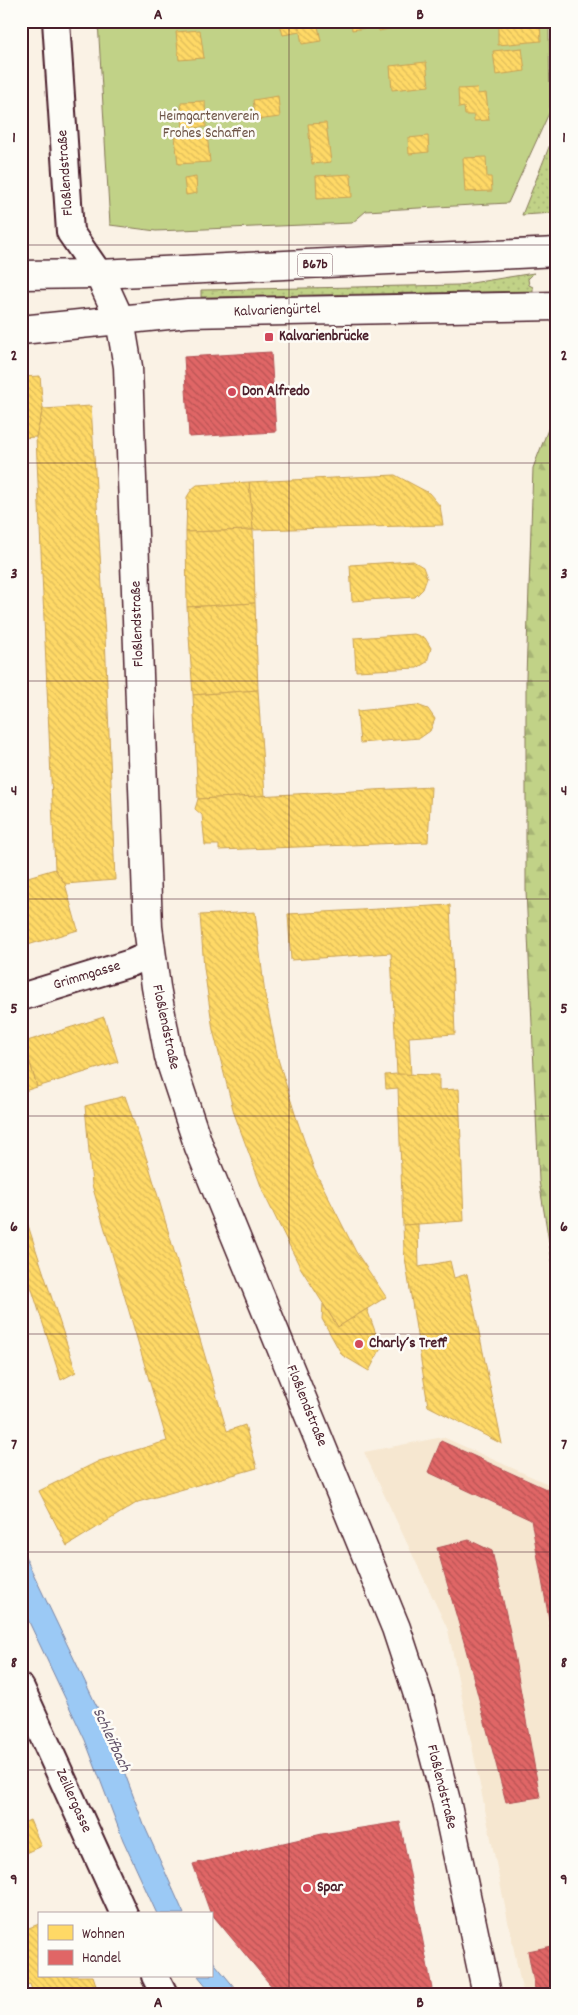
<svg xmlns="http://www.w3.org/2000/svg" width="578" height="2015" font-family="Dekko,sans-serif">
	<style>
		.built { fill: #f6e7d0 }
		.grass { fill: url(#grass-dots); stroke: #867859 }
		.forest { fill: url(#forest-firs); stroke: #867859 }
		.garden { fill: #c1d287; stroke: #867859 }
		.water { fill: #9bc9f5; stroke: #7b85a4 }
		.homes { fill: url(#homes-back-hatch); stroke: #c9a154 }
		.shops { fill: url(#shops-back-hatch); stroke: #b35154 }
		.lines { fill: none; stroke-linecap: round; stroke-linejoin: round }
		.street-casing { stroke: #4a1f2b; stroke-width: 30 }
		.secondary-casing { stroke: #4a1f2b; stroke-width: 31 }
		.primary-casing { stroke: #4a1f2b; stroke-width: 31 }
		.street { stroke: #fdfcf7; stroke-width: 26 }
		.secondary { stroke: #fdfcf7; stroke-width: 28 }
		.primary { stroke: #fdfcf7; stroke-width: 28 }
		.grid { fill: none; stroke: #4a1f2b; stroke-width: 1; stroke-opacity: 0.55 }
		.poi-dot { fill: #d1495b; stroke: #fdfcf7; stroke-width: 2 }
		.labels { text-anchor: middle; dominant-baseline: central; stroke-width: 5; stroke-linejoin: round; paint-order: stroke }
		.shield { fill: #fdfcf7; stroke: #806168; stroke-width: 1 }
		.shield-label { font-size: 14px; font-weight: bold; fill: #4a1f2b }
		.park-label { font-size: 15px; fill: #6e5547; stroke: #fdfcf7 }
		.street-label { font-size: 15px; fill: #4a1f2b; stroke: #fdfcf7 }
		.poi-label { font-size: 15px; font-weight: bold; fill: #4a1f2b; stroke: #fdfcf7; text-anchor: start }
		.water-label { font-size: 16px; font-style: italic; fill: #625268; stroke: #fdfcf7 }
		.neatline { fill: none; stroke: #4a1f2b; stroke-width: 2 }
		.grid-label { font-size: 16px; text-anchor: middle; font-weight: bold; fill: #4a1f2b }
	</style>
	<defs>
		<pattern id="grass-dots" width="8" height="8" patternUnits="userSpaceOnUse" patternTransform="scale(1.25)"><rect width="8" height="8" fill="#c1d287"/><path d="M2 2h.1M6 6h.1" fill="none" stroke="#a7b475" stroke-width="1.8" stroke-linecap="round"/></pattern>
		<pattern id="forest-firs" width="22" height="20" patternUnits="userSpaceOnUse" patternTransform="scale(1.25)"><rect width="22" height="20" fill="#c1d287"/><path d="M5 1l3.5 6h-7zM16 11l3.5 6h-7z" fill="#a7b475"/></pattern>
		<pattern id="homes-back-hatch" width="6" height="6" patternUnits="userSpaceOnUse" patternTransform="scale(1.25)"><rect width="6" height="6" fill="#ffd966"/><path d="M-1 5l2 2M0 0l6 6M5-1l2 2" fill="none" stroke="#dcba59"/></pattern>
		<pattern id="shops-back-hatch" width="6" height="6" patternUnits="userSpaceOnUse" patternTransform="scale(1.25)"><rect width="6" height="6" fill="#e06666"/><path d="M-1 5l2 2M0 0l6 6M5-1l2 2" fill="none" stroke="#b85354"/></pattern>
	</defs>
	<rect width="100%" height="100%" fill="#faf2e5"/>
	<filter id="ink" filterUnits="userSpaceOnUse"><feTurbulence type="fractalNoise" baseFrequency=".02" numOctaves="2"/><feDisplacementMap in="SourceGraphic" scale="10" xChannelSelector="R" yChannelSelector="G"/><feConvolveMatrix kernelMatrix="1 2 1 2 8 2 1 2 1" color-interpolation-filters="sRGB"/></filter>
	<g filter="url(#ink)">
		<!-- built -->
		<path class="built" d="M443 1437 557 1488V1994H523L448 1630 364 1452Z"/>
		<!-- grass -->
		<g class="grass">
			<path d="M555 132 557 134 554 213 522 215Z"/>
			<path d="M534 273 528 279 529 285 533 287V291L201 297V290L459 285Z"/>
		</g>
		<!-- forest -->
		<path class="forest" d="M557 399V1290L539 1181 526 890V677L533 468 554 414Z"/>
		<!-- garden -->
		<path class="garden" d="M98 21H549L550 111 508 203 366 211 352 223 156 231 110 225Z"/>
		<!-- water -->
		<g class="water">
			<path d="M21 1548 111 1736 144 1825 184 1914H157L123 1840 85 1740 21 1605Z"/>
			<path d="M211 1959 240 1994 212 1993 198 1976H211Z"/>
		</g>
		<!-- homes -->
		<g class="homes">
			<path d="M175 21H187L188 27 176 28Z"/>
			<path d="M279 21H298L300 32 283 35Z"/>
			<path d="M317 21 321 41 302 44 298 22Z"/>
			<path d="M351 21H373V27L352 30Z"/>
			<path d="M377 21H393L394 28 379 31Z"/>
			<path d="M498 21H540L541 41 498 45Z"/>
			<path d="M200 30 204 58 179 60 176 32Z"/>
			<path d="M522 48 525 71 496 75 493 51Z"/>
			<path d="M426 62 429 86 392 90 390 66Z"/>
			<path d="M21 81 25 159H21Z"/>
			<path d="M477 88 478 94 486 93 489 120 474 121V115H465L464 107 459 108 458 89Z"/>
			<path d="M278 96 280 117 256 120 253 100Z"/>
			<path d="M205 101 206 127 183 128 181 102Z"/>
			<path d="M326 123 331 162 312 164 308 124Z"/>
			<path d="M207 134 210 162 178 164 175 137Z"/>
			<path d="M428 136 429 152 409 154 408 138Z"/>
			<path d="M486 157 487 177H491L492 191 465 192 463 158Z"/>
			<path d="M351 174 352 197 317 199 316 176Z"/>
			<path d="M196 177 197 193 186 195 184 179Z"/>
			<path d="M40 376 43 409 36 437 21 438V377Z"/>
			<path d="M91 406 105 636 115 880 65 884 55 869 36 437 43 409Z"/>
			<path d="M395 475 429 493 440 506 443 525 253 530 249 482Z"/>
			<path d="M249 482 253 530 186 532 187 497 192 489 197 485Z"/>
			<path d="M253 530 255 603 187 607 186 532Z"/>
			<path d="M413 561 423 567 427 578 423 589 415 597 352 601 350 565Z"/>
			<path d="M255 603 258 690 193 695 187 607Z"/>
			<path d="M414 634 425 638 431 648 427 662 417 668 356 671 354 638Z"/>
			<path d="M258 690 265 796 198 799 193 695Z"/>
			<path d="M417 705 428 709 435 719 430 731 420 738 360 743 357 711Z"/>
			<path d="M431 787 428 842 219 850V845H205L202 815 195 809 198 799Z"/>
			<path d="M55 869 65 884 78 930 21 947V879Z"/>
			<path d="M450 905 455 1034 409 1037 411 1076 397 1074 391 953 291 960 288 914Z"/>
			<path d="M255 912 265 995 278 1059 296 1117 314 1169 356 1252 386 1297 338 1327 300 1267 264 1194 234 1113 213 1030 204 968 200 915Z"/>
			<path d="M104 1017 118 1062 37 1087 24 1042Z"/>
			<path d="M24 1042 37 1087 21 1092V1043Z"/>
			<path d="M397 1074 439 1075V1090L459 1089 464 1221 403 1225 398 1088 386 1089 385 1075Z"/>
			<path d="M125 1096 149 1166 227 1431 245 1425 257 1468 138 1502 67 1546 39 1491 99 1461 167 1441 92 1185 85 1106Z"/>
			<path d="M21 1204 76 1372 61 1380 21 1255Z"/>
			<path d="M418 1224 419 1267 450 1261 454 1278 467 1274 502 1444 428 1406 404 1251 403 1225Z"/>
			<path d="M323 1304 338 1327 367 1309 381 1348 369 1371 342 1355 322 1319Z"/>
			<path d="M30 1820 41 1846 21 1855V1824Z"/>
			<path d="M39 1924V1976H93L99 1994H33L30 1984 21 1987V1931Z"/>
		</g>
		<!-- shops -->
		<g class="shops">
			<path d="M271 352 276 432 189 437 184 357Z"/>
			<path d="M441 1441 557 1494V1663L531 1520 428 1472Z"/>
			<path d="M469 1540 492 1551 510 1632 540 1797 506 1802 464 1642 437 1548Z"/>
			<path d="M400 1822 433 1994H278L210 1912 193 1864 322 1834Z"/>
			<path d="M557 1945V1994H536L528 1951Z"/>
		</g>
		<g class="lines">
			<defs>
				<g id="street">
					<path d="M56 21 70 232 99 274"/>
					<path d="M21 997 131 963 151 954"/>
					<path d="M21 1688 124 1914"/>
					<path d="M155 1976 164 1994"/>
				</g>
				<path id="secondary" d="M99 274 120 320 128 367 148 927 156 987 169 1057 199 1147 396 1628 419 1698 446 1801 487 1994"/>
				<g id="primary">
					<path d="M21 275 99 274 557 252"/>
					<path d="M21 330 188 313 557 306"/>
				</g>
			</defs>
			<!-- street casing -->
			<use href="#street" class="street-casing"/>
			<!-- secondary casing -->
			<use href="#secondary" class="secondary-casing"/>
			<!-- primary casing -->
			<use href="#primary" class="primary-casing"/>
			<!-- street -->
			<use href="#street" class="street"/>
			<!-- secondary -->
			<use href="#secondary" class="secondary"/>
			<!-- primary -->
			<use href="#primary" class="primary"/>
		</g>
	</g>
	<!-- grid -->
	<path class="grid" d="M289 21V1994M21 245H557M21 463H557M21 681H557M21 899H557M21 1116H557M21 1334H557M21 1552H557M21 1770H557"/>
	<!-- markers -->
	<g class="poi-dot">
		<rect x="264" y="332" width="10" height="10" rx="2.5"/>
		<circle cx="232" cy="392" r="5"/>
		<circle cx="359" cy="1344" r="5"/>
		<circle cx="307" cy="1888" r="5"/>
	</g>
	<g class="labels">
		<!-- shield labels -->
		<rect class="shield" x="297.5" y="253.5" width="35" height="23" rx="4"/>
		<g class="shield-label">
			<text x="315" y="265">B67b</text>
		</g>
		<!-- park labels -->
		<g class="park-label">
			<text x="209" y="117">Heimgartenverein<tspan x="209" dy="17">Frohes Schaffen</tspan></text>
		</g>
		<!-- street labels -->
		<g class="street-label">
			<text transform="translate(66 173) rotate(-94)">Floßlendstraße</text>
			<text transform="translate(277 311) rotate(-2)">Kalvariengürtel</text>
			<text transform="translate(138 624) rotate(-92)">Floßlendstraße</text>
			<text transform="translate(87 976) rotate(-17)">Grimmgasse</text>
			<text transform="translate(165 1027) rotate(78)">Floßlendstraße</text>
			<text transform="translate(306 1406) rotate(68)">Floßlendstraße</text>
			<text transform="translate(441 1787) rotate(76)">Floßlendstraße</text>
			<text transform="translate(73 1801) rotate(66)">Zeillergasse</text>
		</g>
		<!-- poi labels -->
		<g class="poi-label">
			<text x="279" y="337">Kalvarienbrücke</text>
			<text x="242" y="392">Don Alfredo</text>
			<text x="369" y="1344">Charly´s Treff</text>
			<text x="317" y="1888">Spar</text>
		</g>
		<!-- water labels -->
		<g class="water-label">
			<text transform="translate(111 1740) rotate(65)">Schleifbach</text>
		</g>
	</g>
	<!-- margin -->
	<rect width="578" height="2015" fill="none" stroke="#fdfcf7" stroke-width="55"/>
	<!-- legend -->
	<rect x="38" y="1912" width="175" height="65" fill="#fdfcf7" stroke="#b5a4a5"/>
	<rect x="48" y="1925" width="25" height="15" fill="#ffd966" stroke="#b5a4a5"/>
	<text x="82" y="1938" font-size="15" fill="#4a1f2b">Wohnen</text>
	<rect x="48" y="1950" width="25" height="15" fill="#e06666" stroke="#b5a4a5"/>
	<text x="82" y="1962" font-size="15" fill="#4a1f2b">Handel</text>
	<rect x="28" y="28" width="522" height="1960" class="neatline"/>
	<g class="grid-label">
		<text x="158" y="19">A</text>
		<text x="420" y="19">B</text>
		<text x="14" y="142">1</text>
		<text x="564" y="142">1</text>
		<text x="14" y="360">2</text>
		<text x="564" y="360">2</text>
		<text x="14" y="578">3</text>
		<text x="564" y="578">3</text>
		<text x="14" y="795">4</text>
		<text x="564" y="795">4</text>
		<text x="14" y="1013">5</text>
		<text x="564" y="1013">5</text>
		<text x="14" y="1231">6</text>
		<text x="564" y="1231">6</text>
		<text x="14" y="1449">7</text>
		<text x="564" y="1449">7</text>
		<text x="14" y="1667">8</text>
		<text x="564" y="1667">8</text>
		<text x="14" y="1884">9</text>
		<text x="564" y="1884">9</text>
		<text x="158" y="2007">A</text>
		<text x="420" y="2007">B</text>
	</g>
</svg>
